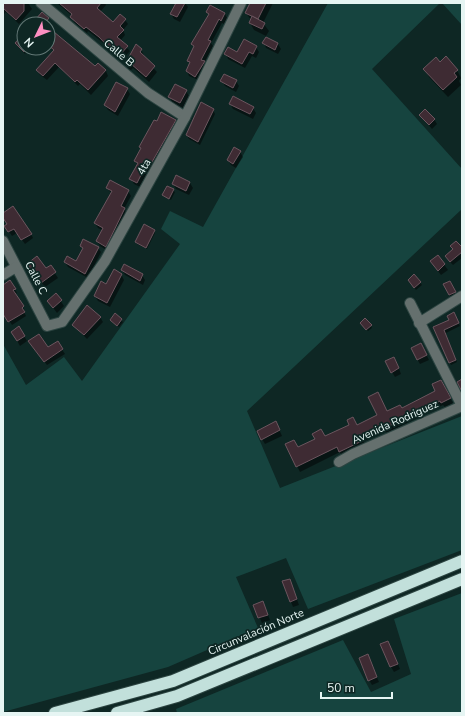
<svg xmlns="http://www.w3.org/2000/svg" width="465" height="716" font-family="'Nunito Sans',sans-serif">
	<style>
		.green { fill: #16443f }
		.shadow { fill: #0007 }
		.building { fill: #3e2b33; stroke: #6b555e }
		.lines { fill: none; stroke-linecap: round; stroke-linejoin: round }
		.minor-casing { stroke: #2c4441; stroke-width: 12 }
		.highway-casing { stroke: #2c4441; stroke-width: 14 }
		.minor { stroke: #65706e; stroke-width: 10 }
		.highway { stroke: #c2e0db; stroke-width: 12 }
		.labels { text-anchor: middle; dominant-baseline: central; stroke-width: 3.5; stroke-linejoin: round; paint-order: stroke }
		.street-label { font-size: 11px; fill: #e6f5f3; stroke: #0e2724 }
	</style>
	<rect width="100%" height="100%" fill="#0e2724"/>
	<!-- green -->
	<g class="green">
		<path d="M328 3H440L372 69 462 169V209L247 411 280 488 462 416V550L308 609 286 558 236 577 258 628 168 667 3 712V344L26 385 64 357 82 381 180 244 161 229 170 211 203 227Z"/>
		<path d="M442 3H462V25Z"/>
		<path d="M462 593V713H177L176 709 343 640 371 692 411 674 394 619Z"/>
	</g>
	<!-- shadow -->
	<g class="shadow">
		<path d="M3 3H28L32 9 19 24 6 12 3 15Z"/>
		<path d="M57 3H105L106 5 100 12 113 23 125 20 128 24 123 30 125 35 120 41 130 51 121 61 112 50 88 31 87 33 74 22 72 16Z"/>
		<path d="M177 3H185L188 7 180 22 174 19 171 14Z"/>
		<path d="M251 3H273L263 23 269 31 266 36 254 30 250 23 251 20 246 13Z"/>
		<path d="M211 6 225 14 227 18 224 24 222 23 211 43 213 46 204 63 206 66 198 80 189 76 187 71 190 64 188 61 194 48 192 44 209 15 207 12Z"/>
		<path d="M42 14 51 24 48 27V24H33Z"/>
		<path d="M48 28 95 67 98 64 106 71 108 76 91 95 80 84 78 86 59 67 47 80 40 75 37 70 54 51 48 46Z"/>
		<path d="M24 34V48H30L25 54 16 44Z"/>
		<path d="M266 38 278 44 281 49 278 54 266 48 264 43Z"/>
		<path d="M136 46 141 50 144 55 143 57 157 72 149 82 133 68 131 70 129 69 126 64Z"/>
		<path d="M256 47 259 52 256 58 252 56 245 68 228 59 226 54 238 53Z"/>
		<path d="M440 63 457 70 461 78 459 81 461 85 448 97 429 77 425 69Z"/>
		<path d="M222 81H236L239 86 236 92 225 86Z"/>
		<path d="M127 89 130 94 118 116 108 110 105 105Z"/>
		<path d="M186 91 189 96 183 108 172 102 170 97Z"/>
		<path d="M201 104 213 110 215 114 200 145 189 139 187 135Z"/>
		<path d="M230 104 253 108 256 113 253 119 233 109Z"/>
		<path d="M420 115 434 119 437 124 432 129Z"/>
		<path d="M175 120 178 126 151 173 148 171 140 187 134 184 131 179 138 165 135 161 141 149 140 147Z"/>
		<path d="M240 152 243 157 236 168 231 165 228 160Z"/>
		<path d="M177 176 190 183 193 188 189 195 176 189 173 184Z"/>
		<path d="M167 187 175 192 171 200 163 195Z"/>
		<path d="M107 188 128 191 131 196 124 209 127 214 108 251 100 246 97 241 102 230 98 228 95 223 112 194Z"/>
		<path d="M3 214 31 234 33 238 25 244 17 233 12 236 5 226 8 224Z"/>
		<path d="M154 231 155 233 147 249 137 244 136 242Z"/>
		<path d="M81 246 98 248 101 252 88 278 68 267 65 262H77L83 250Z"/>
		<path d="M462 249V258L453 265 449 261Z"/>
		<path d="M438 256 448 270 441 275 431 262Z"/>
		<path d="M50 266 58 278 45 287 31 269H46Z"/>
		<path d="M122 270 142 275 145 280 143 285 125 275Z"/>
		<path d="M121 274 124 280 110 307 98 301 95 296Z"/>
		<path d="M414 276 422 285 416 290 410 283Z"/>
		<path d="M10 281 17 293 15 294 25 311 24 312 26 316 12 325 3 311V286Z"/>
		<path d="M450 282 456 294 451 297 445 284Z"/>
		<path d="M56 294 64 306 57 313 48 301Z"/>
		<path d="M454 313 460 326 444 334 457 362 451 365 434 328 450 320Z"/>
		<path d="M115 315 123 322 119 327 112 322Z"/>
		<path d="M100 317 103 322 87 339 73 325Z"/>
		<path d="M362 325 371 326 372 328 368 331Z"/>
		<path d="M24 336 27 341 20 346 15 337Z"/>
		<path d="M57 342 65 354 47 365 31 345 47 349Z"/>
		<path d="M424 350 429 360 420 364 417 359Z"/>
		<path d="M397 363 401 374 395 377 392 372Z"/>
		<path d="M444 386 453 403 445 407 443 405 387 433 385 431 364 441 366 445 342 456 340 452 300 472 286 444 298 448 357 426 387 412 402 409 437 392Z"/>
		<path d="M278 427 282 436 265 444 262 439Z"/>
		<path d="M290 580 299 605 293 607 291 602Z"/>
		<path d="M263 602 270 620 262 623 254 605Z"/>
		<path d="M391 647 400 669 394 672 391 667Z"/>
		<path d="M370 661 379 682 372 685 369 680Z"/>
	</g>
	<!-- building -->
	<g class="building">
		<path d="M3 3H24V11L16 20 3 8Z"/>
		<path d="M59 3H101L97 8 113 22 120 14 126 19 120 26 124 30 117 37 128 46 118 57 99 37 86 27 84 29 70 17 72 14Z"/>
		<path d="M176 3H185L177 17 170 14Z"/>
		<path d="M250 3H266L258 19 245 13Z"/>
		<path d="M210 5 225 13 221 21 219 19 208 40 211 41 201 60 205 61 195 77 186 71 190 62 187 61 194 46 191 44 209 14 206 12Z"/>
		<path d="M42 12 49 18 44 24H40L35 20Z"/>
		<path d="M252 16 265 23 262 29 249 23Z"/>
		<path d="M48 27 95 66 98 63 106 70 88 90 77 80 75 82 55 63 43 76 36 70 54 50 48 45Z"/>
		<path d="M24 33V52L15 43Z"/>
		<path d="M266 37 278 43 275 50 262 43Z"/>
		<path d="M244 39 257 46 253 54 249 52 242 64 224 54 228 47 237 52Z"/>
		<path d="M136 44 142 49 140 52 155 66 146 77 130 63 128 66 125 64Z"/>
		<path d="M446 56 458 70 454 73 457 77 443 90 423 69 436 57 440 62Z"/>
		<path d="M224 74 237 80 233 88 220 81Z"/>
		<path d="M116 82 128 88 115 112 104 105Z"/>
		<path d="M175 84 187 90 180 103 168 97Z"/>
		<path d="M233 96 254 107 250 114 229 104Z"/>
		<path d="M201 102 214 109 198 142 186 135Z"/>
		<path d="M425 109 435 119 429 125 419 115Z"/>
		<path d="M161 112 176 120 148 169 145 167 137 183 129 179 138 163 134 161 141 148 139 147 154 120 157 121Z"/>
		<path d="M234 147 241 151 233 164 227 160Z"/>
		<path d="M176 175 190 182 186 191 172 184Z"/>
		<path d="M110 180 129 190 121 206 125 208 106 247 96 241 103 228 94 223 112 191 106 188Z"/>
		<path d="M167 186 174 189 169 199 162 195Z"/>
		<path d="M13 206 32 234 21 240 14 229 8 232 4 226 7 224 3 218V213Z"/>
		<path d="M144 224 155 230 146 248 135 242Z"/>
		<path d="M83 239 99 247 85 274 64 262 67 256 76 261 83 248 80 246Z"/>
		<path d="M456 241 462 247V252L450 262 445 256 453 249 450 246Z"/>
		<path d="M438 255 445 264 438 271 430 261Z"/>
		<path d="M37 256 46 268 51 265 56 272 41 283 27 264Z"/>
		<path d="M124 264 143 274 140 281 121 270Z"/>
		<path d="M114 269 122 274 107 303 94 296 101 281 106 284Z"/>
		<path d="M414 274 421 282 414 288 408 280Z"/>
		<path d="M10 280 16 289 13 290 24 306 22 308 25 312 8 322 3 314V285Z"/>
		<path d="M450 281 456 292 449 295 443 284Z"/>
		<path d="M56 293 62 300 53 308 47 301Z"/>
		<path d="M87 305 101 317 84 335 72 325Z"/>
		<path d="M454 312 459 323 444 330 456 360 449 363 433 327 449 320 447 316Z"/>
		<path d="M115 313 122 319 117 326 110 320Z"/>
		<path d="M365 318 372 325 366 330 360 323Z"/>
		<path d="M19 326 25 336 17 341 11 332Z"/>
		<path d="M39 334 48 347 58 341 63 349 44 362 28 341Z"/>
		<path d="M421 343 427 355 417 360 411 348Z"/>
		<path d="M394 357 399 368 391 373 385 361Z"/>
		<path d="M462 379V392L457 382Z"/>
		<path d="M441 380 451 398 441 403 440 401 383 429 382 426 362 436 364 440 339 452 337 447 296 467 285 444 294 440 298 447 315 439 312 434 321 429 325 436 349 425 347 420 353 417 357 425 377 415 368 397 378 392 387 411 400 405 402 408 435 391 432 384Z"/>
		<path d="M276 421 280 430 261 440 257 431Z"/>
		<path d="M290 579 297 599 290 602 282 581Z"/>
		<path d="M263 601 268 615 258 618 253 605Z"/>
		<path d="M388 641 398 664 390 667 380 644Z"/>
		<path d="M368 654 377 677 368 681 359 658Z"/>
	</g>
	<g class="lines">
		<defs>
			<g id="minor">
				<path d="M41 3 148 93 185 117"/>
				<path d="M3 241 47 326 62 322 105 261 185 117 241 3"/>
				<path d="M3 275 16 267"/>
				<path d="M410 303 462 406"/>
				<path d="M419 323 462 296"/>
				<path d="M339 462 353 454 462 406"/>
			</g>
			<g id="highway">
				<path d="M55 713 173 681 462 561"/>
				<path d="M117 713 177 696 462 579"/>
			</g>
		</defs>
		<!-- minor casing -->
		<use href="#minor" class="minor-casing"/>
		<!-- highway casing -->
		<use href="#highway" class="highway-casing"/>
		<!-- minor -->
		<use href="#minor" class="minor"/>
		<!-- highway -->
		<use href="#highway" class="highway"/>
	</g>
	<g class="labels">
		<!-- street labels -->
		<g class="street-label">
			<text transform="translate(119 53) rotate(40)">Calle B</text>
			<text transform="translate(144 167) rotate(-61)">4ta</text>
			<text transform="translate(36 278) rotate(63)">Calle C</text>
			<text transform="translate(395 422) rotate(-24)">Avenida Rodriguez</text>
			<text transform="translate(256 632) rotate(-23)">Circunvalación Norte</text>
		</g>
	</g>
	<!-- border -->
	<rect width="465" height="716" fill="none" stroke="#e6f5f3" stroke-width="8"/>
	<!-- north arrow -->
	<g transform="translate(36 36) rotate(227)"><circle r="19" fill="#0e2724" stroke="#647977"/>
	<path d="M0-3L7 15L0 10L-7 15Z" fill="#fc8fc1"/>
	<text y="-6" font-size="11" font-weight="bold" text-anchor="middle" fill="#e6f5f3">N</text>
	</g>
	<!-- scale -->
	<path d="M321 692v6h71v-6" fill="none" stroke="#e6f5f3" stroke-width="2"/>
	<text x="327" y="692" font-size="12" fill="#e6f5f3" stroke="#0e2724" stroke-width="3" paint-order="stroke">50 m</text>
</svg>
